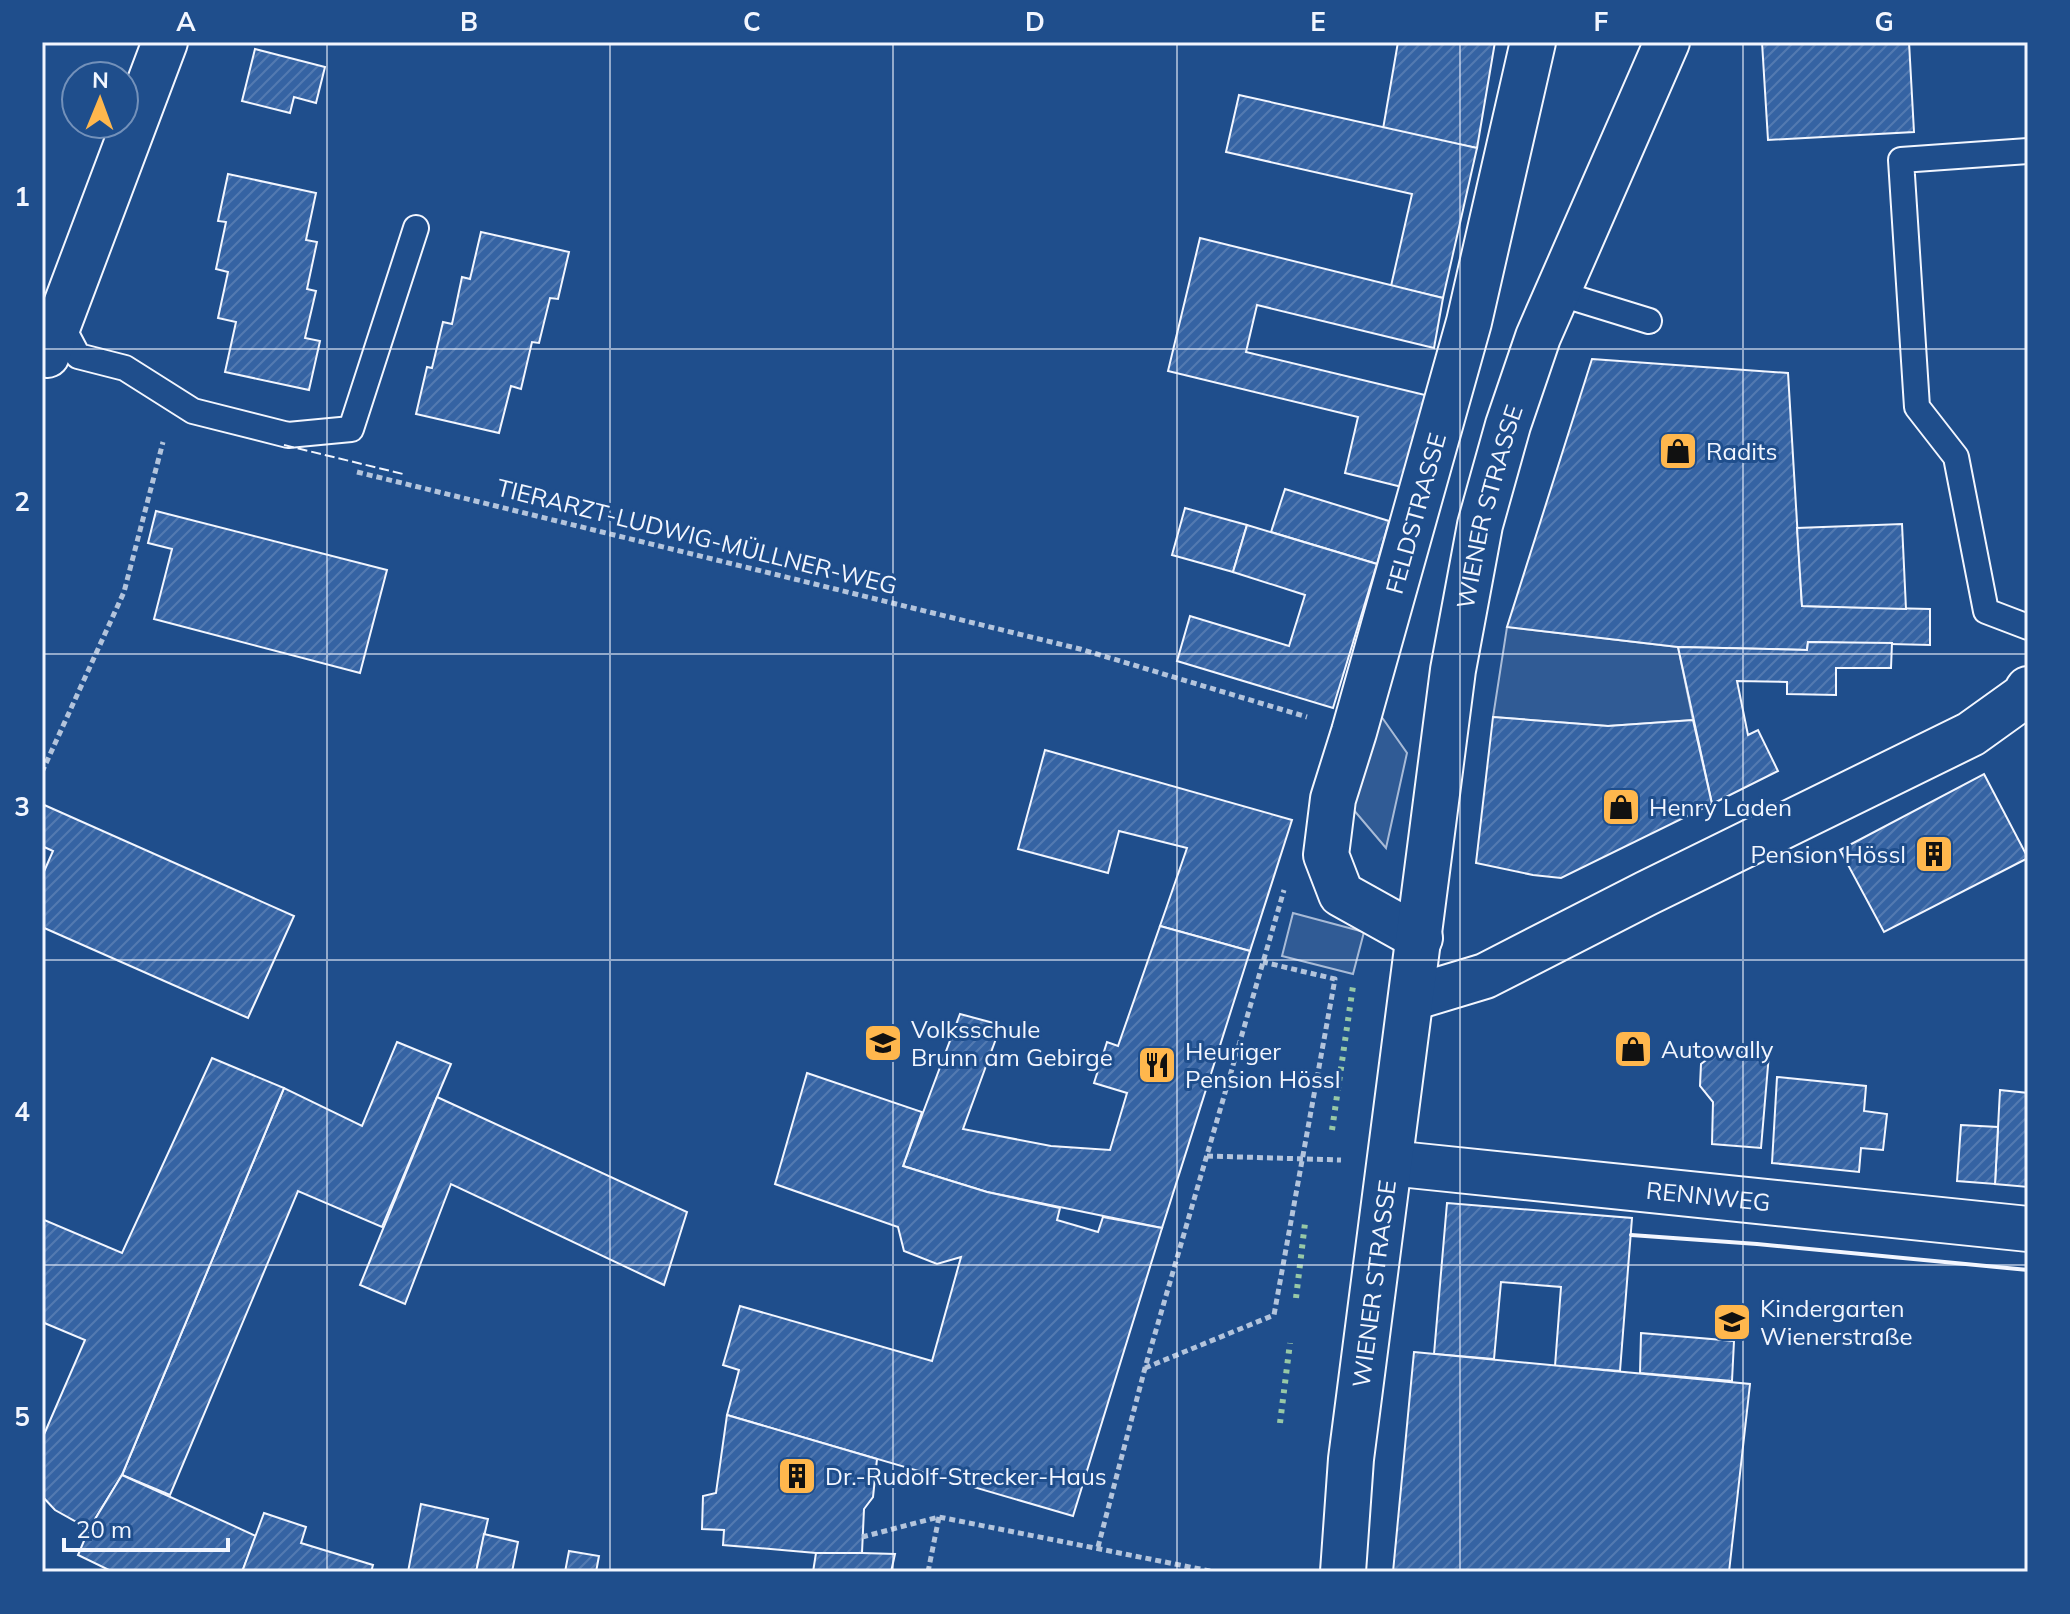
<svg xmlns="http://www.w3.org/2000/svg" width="2070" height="1614" font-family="Mulish,sans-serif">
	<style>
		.built { fill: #305b95; stroke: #a8bbd7; stroke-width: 2 }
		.building { fill: url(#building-hatch); stroke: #f2f6ff; stroke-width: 2 }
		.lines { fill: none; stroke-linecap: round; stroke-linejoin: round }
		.service-casing { stroke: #f2f6ff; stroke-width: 28 }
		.minor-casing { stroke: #f2f6ff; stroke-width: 48 }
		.primary-casing { stroke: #f2f6ff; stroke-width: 48 }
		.path { stroke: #b3c4dc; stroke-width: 5; stroke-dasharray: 6 4; stroke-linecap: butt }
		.service { stroke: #1f4e8c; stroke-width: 24 }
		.minor { stroke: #1f4e8c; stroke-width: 44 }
		.primary { stroke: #1f4e8c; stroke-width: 44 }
		.hedge { stroke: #97c8a6; stroke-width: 6; stroke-dasharray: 4 6; stroke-linecap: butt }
		.fence { stroke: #f2f6ff; stroke-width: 2; stroke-dasharray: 10 4; stroke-linecap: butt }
		.wall { stroke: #f2f6ff; stroke-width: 4 }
		.grid { fill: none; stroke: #f2f6ff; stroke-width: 2; stroke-opacity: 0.55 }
		.labels { text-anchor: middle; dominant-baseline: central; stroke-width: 6; stroke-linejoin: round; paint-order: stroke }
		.poi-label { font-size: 24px; fill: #f2f6ff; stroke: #1f4e8c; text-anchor: start }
		.street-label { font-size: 24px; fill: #f2f6ff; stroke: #1f4e8c }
		.neatline { fill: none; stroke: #f2f6ff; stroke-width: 3 }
		.grid-label { font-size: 26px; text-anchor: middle; font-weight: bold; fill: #f2f6ff }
	</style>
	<defs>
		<pattern id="building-hatch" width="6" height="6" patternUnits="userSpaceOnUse" patternTransform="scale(2)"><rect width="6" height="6" fill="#3563a3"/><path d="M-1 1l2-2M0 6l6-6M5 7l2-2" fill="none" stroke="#537ab1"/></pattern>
	</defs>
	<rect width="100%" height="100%" fill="#1f4e8c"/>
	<!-- built -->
	<g class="built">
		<path d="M1507 627 1678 647 1693 720 1608 726 1493 717Z"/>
		<path d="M1381 716 1407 753 1386 848 1352 808Z"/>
		<path d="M1293 913 1364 932 1353 974 1282 956Z"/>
	</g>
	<!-- building -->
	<g class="building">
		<path d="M1398 42H1495L1477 148 1383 129Z"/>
		<path d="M1762 42H1909L1914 132 1768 140Z"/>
		<path d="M255 49 325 67 316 103 294 97 290 113 242 101Z"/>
		<path d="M1239 95 1477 148 1443 298 1391 286 1412 194 1226 152Z"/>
		<path d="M228 174 316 193 306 240 317 242 307 289 316 291 305 338 320 341 309 390 225 372 236 322 218 318 228 272 216 269 226 222 218 221Z"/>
		<path d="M481 232 569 252 558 299 550 298 539 343 532 342 521 389 511 386 499 433 416 414 427 367 432 368 443 322 452 324 462 277 470 279Z"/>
		<path d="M1200 238 1443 298 1434 348 1257 305 1246 352 1425 395 1402 487 1345 473 1358 417 1168 371Z"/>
		<path d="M1592 359 1788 373 1802 606 1930 609V645L1808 642 1807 650 1678 647 1507 627Z"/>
		<path d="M1285 489 1389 521 1377 564 1271 532Z"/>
		<path d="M1185 508 1247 525 1233 572 1172 555Z"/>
		<path d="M156 511 387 570 360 673 154 619 172 549 148 543Z"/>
		<path d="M1902 524 1906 609 1802 606 1797 528Z"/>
		<path d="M1247 525 1377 564 1333 708 1177 661 1190 616 1289 646 1305 595 1233 572Z"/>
		<path d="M1808 642 1892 643 1891 668H1836V695L1787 694V682L1737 681 1748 735 1758 730 1778 771 1712 804 1678 647 1807 650Z"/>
		<path d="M1493 717 1608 726 1693 720 1712 804 1561 878 1533 875 1476 863Z"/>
		<path d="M1045 750 1292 820 1250 951 1160 926 1187 848 1119 831 1108 873 1018 849Z"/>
		<path d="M1984 774 2028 858 1884 932 1840 850Z"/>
		<path d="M42 804 294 916 248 1018 42 927V876L53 851 42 846Z"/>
		<path d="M1160 926 1250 951 1162 1228 987 1192 903 1166 960 1014 1001 1025 963 1129 1051 1146 1110 1150 1127 1093 1094 1083 1107 1042 1118 1046Z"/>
		<path d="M397 1042 451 1064 382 1227 298 1191 170 1495 122 1475 284 1088 362 1126Z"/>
		<path d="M1718 1051 1769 1054 1761 1148 1712 1144 1713 1102 1700 1086 1701 1064Z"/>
		<path d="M212 1058 284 1088 122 1475 89 1529 55 1510 42 1496V1439L85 1340 42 1322V1219L122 1253Z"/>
		<path d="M807 1073 922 1112 903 1166 987 1192 1060 1208 1057 1220 1098 1232 1103 1217 1162 1228 1073 1516 727 1415 739 1370 723 1365 740 1306 932 1361 961 1257 937 1264 904 1251 898 1227 775 1184Z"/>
		<path d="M1777 1077 1866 1086 1864 1111 1887 1114 1883 1150 1861 1148 1859 1172 1772 1163Z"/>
		<path d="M2000 1090 2028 1093V1187L1995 1184Z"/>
		<path d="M437 1097 687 1212 664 1285 451 1184 405 1304 360 1285Z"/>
		<path d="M1961 1125 1998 1127 1995 1184 1957 1181Z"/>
		<path d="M1447 1203 1632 1218 1620 1371 1555 1366 1561 1287 1501 1282 1494 1359 1434 1354Z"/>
		<path d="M1641 1333 1734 1341 1732 1381 1640 1373Z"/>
		<path d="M1414 1352 1750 1384 1729 1572H1393Z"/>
		<path d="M727 1415 877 1459 873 1497 864 1509 862 1553H816L723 1545 724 1530 702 1529 703 1496 716 1493Z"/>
		<path d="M122 1475 256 1536 242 1572H113L78 1555 89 1529Z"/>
		<path d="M421 1504 488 1519 476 1572H408Z"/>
		<path d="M264 1513 306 1527 301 1543 373 1565 371 1572H242Z"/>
		<path d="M484 1534 518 1542 512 1572H476Z"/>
		<path d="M569 1551 599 1556 596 1572H565Z"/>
		<path d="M816 1553H862L895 1554 891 1572H813Z"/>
	</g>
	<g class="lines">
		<defs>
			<g id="service">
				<path d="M2028 151 1901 160 1917 407 1956 457 1986 611 2028 627"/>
				<path d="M1558 293 1649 321"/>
				<path d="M59 320 78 356 125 368 193 411 288 435 351 429 416 228"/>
			</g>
			<g id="minor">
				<path d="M47 355 165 42"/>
				<path id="s1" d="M1420 938 1341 894 1326 855 1333 799 1354 732 1469 322 1533 42"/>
				<path d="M1412 998 1485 976 1647 893 1971 734 2024 696 2028 689"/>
				<path id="s2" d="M1390 1163 2028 1229"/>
			</g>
			<g id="primary">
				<path id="s3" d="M1343 1572 1351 1459 1453 670 1480 525 1508 425 1538 337 1667 42"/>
			</g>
		</defs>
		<!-- service casing -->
		<use href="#service" class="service-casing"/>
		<!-- minor casing -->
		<use href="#minor" class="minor-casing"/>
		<!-- primary casing -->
		<use href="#primary" class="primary-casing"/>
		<!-- path -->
		<g class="path">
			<path d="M357 472 1080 649 1307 717"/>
			<path d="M42 772 124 592 163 442"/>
			<path d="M1207 1156 1341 1160"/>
			<path d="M1145 1368 1274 1315 1335 979 1263 962"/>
			<path d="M862 1537 939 1517 1215 1572"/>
			<path d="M1098 1547 1145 1368 1284 890"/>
			<path d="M928 1572 939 1517"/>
		</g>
		<!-- service -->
		<use href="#service" class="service"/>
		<!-- minor -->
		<use href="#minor" class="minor"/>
		<!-- primary -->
		<use href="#primary" class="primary"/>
		<!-- hedge -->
		<g class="hedge">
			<path d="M1332 1130 1353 986"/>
			<path d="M1296 1298 1305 1223"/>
			<path d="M1280 1423 1290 1343"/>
		</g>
		<!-- fence -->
		<path class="fence" d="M284 445 403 474"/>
		<!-- wall -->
		<path class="wall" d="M1631 1235 1757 1244 2028 1270"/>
	</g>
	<!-- grid -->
	<path class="grid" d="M327 42V1572M610 42V1572M893 42V1572M1177 42V1572M1460 42V1572M1743 42V1572M42 349H2028M42 654H2028M42 960H2028M42 1265H2028"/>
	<!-- icons -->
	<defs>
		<symbol id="shop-square" viewBox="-11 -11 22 22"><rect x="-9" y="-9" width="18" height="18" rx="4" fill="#ffb74d" stroke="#1f4e8c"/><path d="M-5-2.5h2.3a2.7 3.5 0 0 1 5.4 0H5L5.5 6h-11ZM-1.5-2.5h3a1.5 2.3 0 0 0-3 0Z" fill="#111"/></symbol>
		<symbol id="building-square" viewBox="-11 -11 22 22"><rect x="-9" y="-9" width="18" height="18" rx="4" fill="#ffb74d" stroke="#1f4e8c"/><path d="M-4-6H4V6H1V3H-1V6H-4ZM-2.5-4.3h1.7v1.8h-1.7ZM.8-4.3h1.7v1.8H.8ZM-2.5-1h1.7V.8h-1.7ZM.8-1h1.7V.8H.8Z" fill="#111"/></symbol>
		<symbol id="school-square" viewBox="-11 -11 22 22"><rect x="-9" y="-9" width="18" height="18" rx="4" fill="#ffb74d" stroke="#1f4e8c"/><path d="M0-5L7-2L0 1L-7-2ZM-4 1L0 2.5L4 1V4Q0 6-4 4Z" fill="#111"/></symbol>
		<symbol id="restaurant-square" viewBox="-11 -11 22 22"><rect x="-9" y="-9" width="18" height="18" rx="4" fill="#ffb74d" stroke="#1f4e8c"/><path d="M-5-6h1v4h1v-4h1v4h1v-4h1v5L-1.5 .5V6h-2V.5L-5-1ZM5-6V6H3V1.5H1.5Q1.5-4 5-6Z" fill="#111"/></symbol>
	</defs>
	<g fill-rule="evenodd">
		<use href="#shop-square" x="1656" y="429" width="44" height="44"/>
		<use href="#shop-square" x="1599" y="785" width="44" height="44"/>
		<use href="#building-square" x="1912" y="832" width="44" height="44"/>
		<use href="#school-square" x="861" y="1021" width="44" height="44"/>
		<use href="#shop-square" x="1611" y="1027" width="44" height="44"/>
		<use href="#restaurant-square" x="1135" y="1043" width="44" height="44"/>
		<use href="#school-square" x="1710" y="1300" width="44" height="44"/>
		<use href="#building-square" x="775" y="1454" width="44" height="44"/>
	</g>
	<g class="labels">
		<!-- poi labels -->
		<g class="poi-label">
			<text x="1706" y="451">Radits</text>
			<text x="1649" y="807">Henry Laden</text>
			<text x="1906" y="854" text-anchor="end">Pension Hössl</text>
			<text x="911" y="1029">Volksschule<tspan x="911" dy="28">Brunn am Gebirge</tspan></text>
			<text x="1661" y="1049">Autowally</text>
			<text x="1185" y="1051">Heuriger<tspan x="1185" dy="28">Pension Hössl</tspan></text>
			<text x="1760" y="1308">Kindergarten<tspan x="1760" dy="28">Wienerstraße</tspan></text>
			<text x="825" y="1476">Dr.-Rudolf-Strecker-Haus</text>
		</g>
		<!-- street labels -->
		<g class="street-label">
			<text stroke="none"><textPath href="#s3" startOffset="1076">WIENER STRASSE</textPath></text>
			<text stroke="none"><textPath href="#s1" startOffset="486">FELDSTRASSE</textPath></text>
			<text transform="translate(697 536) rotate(14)">TIERARZT-LUDWIG-MÜLLNER-WEG</text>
			<text stroke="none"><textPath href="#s2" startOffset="320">RENNWEG</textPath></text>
			<text stroke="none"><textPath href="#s3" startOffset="290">WIENER STRASSE</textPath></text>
		</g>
	</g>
	<!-- border -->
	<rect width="2070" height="1614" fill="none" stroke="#1f4e8c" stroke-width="88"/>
	<!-- north arrow -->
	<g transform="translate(100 100) rotate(1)"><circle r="38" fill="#1f4e8c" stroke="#7391ba" stroke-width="2"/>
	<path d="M0-6L14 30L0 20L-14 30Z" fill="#ffb74d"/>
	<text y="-12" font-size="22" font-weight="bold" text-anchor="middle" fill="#f2f6ff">N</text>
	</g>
	<!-- scale -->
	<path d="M64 1538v12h164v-12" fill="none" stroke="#f2f6ff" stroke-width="4"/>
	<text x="76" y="1538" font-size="24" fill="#f2f6ff" stroke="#1f4e8c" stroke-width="6" paint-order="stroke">20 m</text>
	<rect x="44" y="44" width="1982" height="1526" class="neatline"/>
	<g class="grid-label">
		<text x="186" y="31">A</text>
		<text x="469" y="31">B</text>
		<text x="752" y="31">C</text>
		<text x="1035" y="31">D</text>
		<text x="1318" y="31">E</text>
		<text x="1601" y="31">F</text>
		<text x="1884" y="31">G</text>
		<text x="22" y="206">1</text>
		<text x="22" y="511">2</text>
		<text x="22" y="816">3</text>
		<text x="22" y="1121">4</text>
		<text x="22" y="1426">5</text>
	</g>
</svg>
